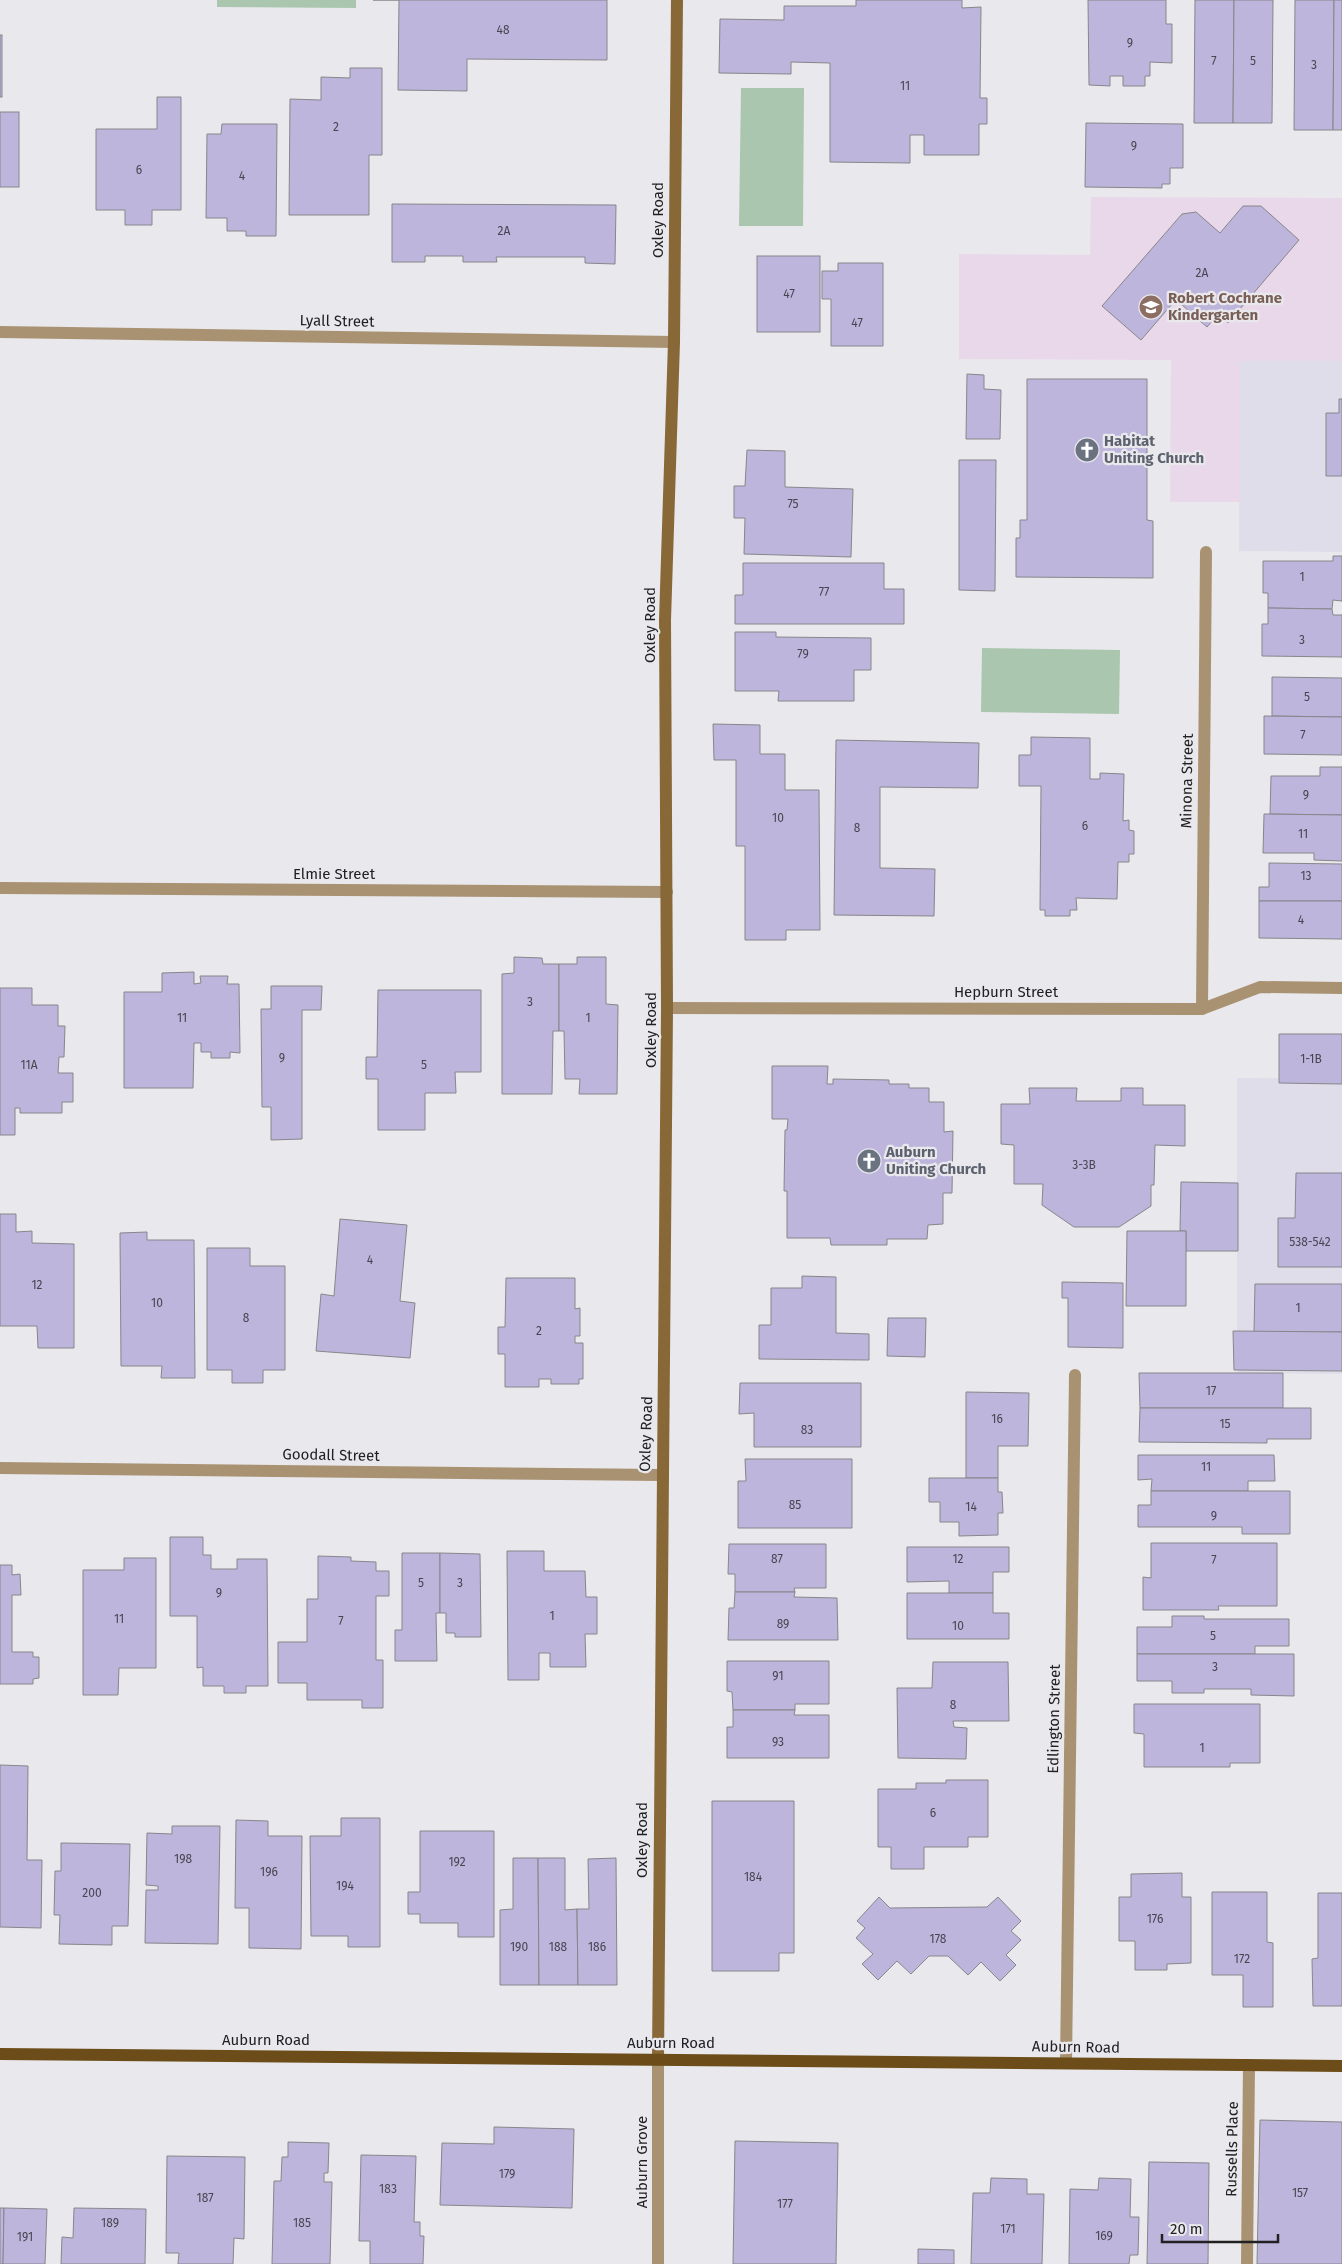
<svg xmlns="http://www.w3.org/2000/svg" width="1342" height="2264" font-family="'Fira Sans',sans-serif">
	<style>
		.built { fill: #dfdde9 }
		.education { fill: #e9d8ea }
		.green { fill: #aac6ae }
		.building { fill: #bdb5dc; stroke: #87868a }
		.lines { fill: none; stroke-linecap: round; stroke-linejoin: round }
		.street { stroke: #a99272; stroke-width: 12 }
		.secondary { stroke: #896837; stroke-width: 12 }
		.primary { stroke: #6c4d19; stroke-width: 12 }
		.labels { text-anchor: middle; dominant-baseline: central; stroke-width: 4.5; stroke-linejoin: round; paint-order: stroke }
		.number-label { font-size: 12px; fill: #484550 }
		.street-label { font-size: 15px; fill: #212022; stroke: #e9e8ec }
		.education-label { font-size: 15px; font-weight: bold; fill: #785e54; stroke: #e9e8ec; text-anchor: start }
		.worship-label { font-size: 15px; font-weight: bold; fill: #5b616d; stroke: #e9e8ec; text-anchor: start }
	</style>
	<rect width="100%" height="100%" fill="#e9e8ec"/>
	<!-- built -->
	<g class="built">
		<path d="M1240 361H1342V552L1239 551Z"/>
		<path d="M1237 1078 1342 1079V1374L1237 1373Z"/>
	</g>
	<!-- education -->
	<path class="education" d="M1091 197 1342 198V361H1240V502H1170L1171 360 959 359V254L1090 255Z"/>
	<!-- green -->
	<g class="green">
		<path d="M217 0H356V8L217 7Z"/>
		<path d="M741 88H804L803 226H739Z"/>
		<path d="M982 648 1120 650 1119 714 981 712Z"/>
	</g>
	<!-- building -->
	<g class="building">
		<path d="M373 0H607V60L467 59V91L398 90 399 0Z"/>
		<path d="M856 0H962V8L981 7 980 98H987V124H979V155H924V135H910V163L830 162V63L791 62V74L719 73 720 19 784 20V6H856Z"/>
		<path d="M1088 0H1166V24H1172V63L1150 62V76H1145V86H1123V76H1110V86L1089 85Z"/>
		<path d="M1195 0H1234L1233 123H1194Z"/>
		<path d="M1234 0H1273L1272 123H1233Z"/>
		<path d="M1295 0H1334L1333 130H1294Z"/>
		<path d="M1334 0H1342V130H1333Z"/>
		<rect x="0" y="35" width="2" height="62"/>
		<path d="M350 68H382V155H369V215H289L290 99 321 100V77L350 78Z"/>
		<path d="M157 97H181V210H152V225H125V210H96V129H157Z"/>
		<rect x="0" y="112" width="19" height="75"/>
		<path d="M1086 123 1183 124V168H1170V184H1162V188L1085 187Z"/>
		<path d="M222 124H277L276 236H246V231H227V218H206L207 134H221Z"/>
		<path d="M392 204 616 205 615 264 585 263V257H496L497 262H463V256H425V262H392Z"/>
		<path d="M1243 206H1261L1299 240 1228 323 1218 314 1207 327 1180 303 1183 300 1179 296 1141 340 1102 306 1182 214 1196 212 1220 233Z"/>
		<rect x="757" y="256" width="63" height="76"/>
		<path d="M838 263H883V346H831V299H822V271H838Z"/>
		<path d="M967 374 984 375V389L1001 390 1000 439H966Z"/>
		<path d="M1027 379H1147V520L1153 521V578L1016 577V538H1020V520H1027Z"/>
		<path d="M1339 399H1342V476H1326V413H1339Z"/>
		<path d="M747 450 785 451V487L853 489 851 557 744 554 745 518H734V486H745Z"/>
		<path d="M959 460H996L995 591 959 590Z"/>
		<path d="M1333 556H1342V601L1333 600 1332 609 1268 608V593H1263V561H1333Z"/>
		<path d="M743 563H884V589H904V624H735V595H743Z"/>
		<path d="M1268 608 1332 609 1333 615H1342V657L1262 656V624H1268Z"/>
		<path d="M735 632H776V637L871 638V670H854V701H778L779 691H735Z"/>
		<path d="M1272 677 1342 678V717L1272 716Z"/>
		<path d="M1264 716 1342 717V755L1264 754Z"/>
		<path d="M713 724 760 725V754H785V790H819L820 930H786V940H745V846H736V760H714Z"/>
		<path d="M1031 737 1090 738V779H1100V773L1124 774 1123 821 1129 820V830L1134 831V854H1129V862H1118L1117 899 1076 898 1077 910H1070V916H1045V910H1040L1041 786H1019V755H1031Z"/>
		<path d="M836 740 979 743 978 788 880 787V868L935 869 934 916 834 915Z"/>
		<path d="M1320 767H1342V815L1270 814 1271 776H1320Z"/>
		<path d="M1264 814 1342 815V861L1314 860V853H1263Z"/>
		<path d="M1269 863 1342 864V901H1259V887H1269Z"/>
		<path d="M1259 901H1342V939L1259 938Z"/>
		<path d="M514 957 542 958 543 964H559V1031H553L552 1094H502V974L514 973Z"/>
		<path d="M577 957H606V1004L618 1005 617 1094H579L580 1079H565L564 1031H559V964H577Z"/>
		<path d="M194 972V984L201 983 200 976H228L227 984H239L240 1053 230 1052V1058H211V1052H201V1043H194L193 1088H124V992H162V973Z"/>
		<path d="M271 986H322L321 1010H302V1139L271 1140V1107H262L261 1009H271Z"/>
		<path d="M0 988H32V1005H58V1026H65L64 1057H59L58 1073H73V1102H62V1113H20V1108H15V1135H0Z"/>
		<path d="M378 990H481V1072H455L456 1093H425V1130H378V1079H366V1057H377Z"/>
		<path d="M1279 1034H1342V1084L1279 1083Z"/>
		<path d="M772 1066H828L827 1084H833V1079L889 1080V1084H909V1088H929V1102H944V1132L953 1131 952 1193H943V1224L928 1225 927 1239H887V1245H831L830 1238H787V1191H784L785 1130H787L788 1119H772Z"/>
		<path d="M1029 1088H1077L1076 1101H1121V1088H1143V1105H1185V1146L1155 1145 1154 1185H1151V1206L1119 1227H1074L1042 1205 1043 1184H1014V1145L1001 1144V1104H1030Z"/>
		<path d="M1296 1173H1342V1267H1278V1218H1295Z"/>
		<path d="M1181 1182 1238 1183V1251H1186V1231H1180Z"/>
		<path d="M0 1214H16V1232L32 1231V1243L74 1244V1348H38L37 1326H0Z"/>
		<path d="M340 1219 407 1225 400 1301 415 1303 410 1358 316 1351 321 1294 334 1296Z"/>
		<path d="M1127 1231H1186V1306H1126Z"/>
		<path d="M147 1232V1240H194L195 1378H161L162 1366H121L120 1233Z"/>
		<path d="M207 1248H250V1266H285V1370H263V1383H232V1370H207Z"/>
		<path d="M802 1276 836 1277V1333L869 1334V1360L759 1359V1325H771V1288H802Z"/>
		<path d="M506 1278H575V1309L580 1308V1336H575V1343H583V1379H579V1384H551V1379H539V1387H505V1354H498V1327H505Z"/>
		<path d="M1062 1282 1123 1283V1348L1068 1347V1298H1062Z"/>
		<path d="M1255 1284H1342V1332H1254Z"/>
		<path d="M888 1318H926L925 1357 887 1356Z"/>
		<path d="M1233 1331 1342 1332V1371L1234 1370Z"/>
		<path d="M1139 1373H1283V1408H1140Z"/>
		<path d="M740 1383H861V1447H754V1413L739 1414Z"/>
		<path d="M966 1392 1029 1393 1028 1446H998V1478H966Z"/>
		<path d="M1140 1408H1311V1439H1267V1443L1139 1442Z"/>
		<path d="M1138 1455H1274L1275 1481H1248V1491H1151L1152 1479 1138 1480Z"/>
		<path d="M745 1459H852V1528H738V1481H746Z"/>
		<path d="M929 1478H998V1492H1002L1003 1513H998V1535L959 1536V1522H940V1502H929Z"/>
		<path d="M1151 1491H1290V1534H1242V1527H1138V1505H1151Z"/>
		<path d="M170 1537H203V1555H211V1569H237V1559H267L268 1686H246V1693H224V1686H203V1667L197 1668V1616H170Z"/>
		<path d="M1151 1543H1277V1606H1218L1219 1610H1143V1577L1151 1578Z"/>
		<path d="M729 1544H826V1588H794L795 1592H735V1574H728Z"/>
		<path d="M907 1547H1009V1572H993V1593H949V1581L907 1582Z"/>
		<path d="M507 1551H544V1571H585L586 1597H597V1634H585L586 1667H550V1653H539V1680H508Z"/>
		<path d="M402 1553H440V1613H436L437 1661H395V1630H402Z"/>
		<path d="M440 1553 480 1554 481 1637H455V1633H446V1613H440Z"/>
		<path d="M318 1556 351 1557V1561L376 1562V1571H389V1596H376V1660H383V1708H362V1700H307V1683H278V1642H307V1599H318Z"/>
		<path d="M124 1558H156V1668H119L118 1695H83V1570H124Z"/>
		<path d="M0 1565H12V1575L20 1574 21 1595H12V1652H33V1657H39V1678L33 1679V1684H0Z"/>
		<path d="M735 1592H795L794 1597 837 1598 838 1640H728L729 1608H734Z"/>
		<path d="M907 1593H993V1613H1009V1639H907Z"/>
		<path d="M1172 1616H1204V1619H1289V1646H1255V1654H1137V1627H1172Z"/>
		<path d="M1137 1654H1294V1696L1251 1695V1689H1204V1693H1172V1681H1137Z"/>
		<path d="M727 1661H829V1704H795V1710H733L732 1692 727 1691Z"/>
		<path d="M933 1662H1008L1009 1721H953L954 1727 967 1728 966 1759 898 1758 897 1688H932Z"/>
		<path d="M1134 1704H1260V1763H1230V1767H1144V1734L1134 1733Z"/>
		<path d="M733 1710H795L794 1715H829V1758H727V1727H733Z"/>
		<path d="M0 1765 28 1766 27 1860H42L41 1928 0 1927Z"/>
		<path d="M946 1780H988V1837H968V1847H924V1869H891V1847H878V1789H916V1783H946Z"/>
		<path d="M712 1801H794V1953H779V1971H712Z"/>
		<path d="M341 1818H380V1947H348V1936H311L310 1836H341Z"/>
		<path d="M236 1820 268 1821V1836H302L301 1949 249 1948V1908H235Z"/>
		<path d="M172 1826H220L218 1944 145 1943 146 1890H158V1886L146 1885 147 1833 172 1834Z"/>
		<path d="M420 1831H494V1937H458V1923H420V1914H408V1892H420Z"/>
		<path d="M61 1843 130 1844 128 1926H112V1945L59 1944 60 1915H54L55 1871H61Z"/>
		<path d="M513 1858H538L539 1985H500V1910L513 1909Z"/>
		<path d="M538 1858H565V1910L577 1909 578 1985H539Z"/>
		<path d="M616 1858 617 1985H578L577 1909H589L588 1859Z"/>
		<path d="M1182 1873V1897H1191V1963L1167 1964V1970H1135V1941H1119V1897H1131V1874Z"/>
		<path d="M1212 1892H1267V1942L1273 1943V2007H1243V1975H1212Z"/>
		<path d="M1318 1893H1342V2006H1313L1312 1959 1318 1958Z"/>
		<path d="M879 1897 890 1908 987 1907 998 1897 1021 1921 1011 1931 1021 1940 1006 1955 1016 1965 1000 1981 981 1962 968 1975 948 1956H929L911 1974 897 1961 878 1980 862 1964 873 1954 856 1938 865 1928 857 1921Z"/>
		<path d="M1260 2120 1342 2122V2264H1257Z"/>
		<path d="M494 2127 574 2129 572 2208 440 2205 442 2143 494 2144Z"/>
		<path d="M735 2141 838 2143 836 2264H733Z"/>
		<path d="M288 2142 329 2143 328 2173H324V2182H332L330 2264H272L274 2181H281L282 2157H288Z"/>
		<path d="M361 2155 416 2156 414 2222H420V2236H424L423 2264H370V2241H359Z"/>
		<path d="M167 2156 245 2157 244 2239 234 2238 233 2264H178L179 2253H166Z"/>
		<path d="M1149 2162 1209 2163 1208 2264H1147Z"/>
		<path d="M991 2178 1027 2179V2194H1044L1042 2264H971L973 2193H990Z"/>
		<path d="M1099 2178 1131 2179 1130 2217H1139L1138 2255H1130L1129 2264H1069L1070 2189 1098 2190Z"/>
		<path d="M0 2208H4L3 2264H0Z"/>
		<path d="M4 2208 47 2209 45 2264H3Z"/>
		<path d="M74 2208 146 2209 145 2264H61L62 2237 73 2238Z"/>
		<path d="M918 2249 954 2250V2264H918Z"/>
	</g>
	<g class="lines">
		<!-- street -->
		<g class="street">
			<path d="M0 332 674 342"/>
			<path d="M0 888 667 892"/>
			<path d="M667 1008 1202 1009 1260 987 1342 988"/>
			<path d="M1202 1009 1206 552"/>
			<path d="M0 1468 661 1475"/>
			<path d="M1066 2063 1075 1375"/>
			<path d="M658 2264V2059"/>
			<path d="M1247 2264 1249 2065"/>
		</g>
		<!-- secondary -->
		<path class="secondary" d="M658 2059 667 1008 665 620 674 342 677 0"/>
		<!-- primary -->
		<path class="primary" d="M0 2054 1342 2066"/>
	</g>
	<!-- icons -->
	<defs>
		<symbol id="school-disc" viewBox="-11 -11 22 22"><circle r="9.5" fill="#8d6e63" stroke="#e9e8ec"/><path d="M0-5L7-2L0 1L-7-2ZM-4 1L0 2.5L4 1V4Q0 6-4 4Z" fill="#fff"/></symbol>
		<symbol id="church-disc" viewBox="-11 -11 22 22"><circle r="9.5" fill="#6b7280" stroke="#e9e8ec"/><path d="M-1.2-6h2.4v3.5h3.3v2.4h-3.3V6h-2.4V-.1h-3.3v-2.4h3.3Z" fill="#fff"/></symbol>
	</defs>
	<g fill-rule="evenodd">
		<use href="#school-disc" x="1137" y="293" width="28" height="28"/>
		<use href="#church-disc" x="1073" y="436" width="28" height="28"/>
		<use href="#church-disc" x="855" y="1147" width="28" height="28"/>
	</g>
	<g class="labels">
		<!-- number labels -->
		<g class="number-label">
			<text x="503" y="30">48</text>
			<text x="1130" y="43">9</text>
			<text x="1214" y="61">7</text>
			<text x="1253" y="61">5</text>
			<text x="1314" y="65">3</text>
			<text x="905" y="86">11</text>
			<text x="336" y="127">2</text>
			<text x="1134" y="146">9</text>
			<text x="139" y="170">6</text>
			<text x="242" y="176">4</text>
			<text x="504" y="231">2A</text>
			<text x="1202" y="273">2A</text>
			<text x="789" y="294">47</text>
			<text x="857" y="323">47</text>
			<text x="793" y="504">75</text>
			<text x="1302" y="577">1</text>
			<text x="824" y="592">77</text>
			<text x="1302" y="640">3</text>
			<text x="803" y="654">79</text>
			<text x="1307" y="697">5</text>
			<text x="1303" y="735">7</text>
			<text x="1306" y="795">9</text>
			<text x="778" y="818">10</text>
			<text x="1085" y="826">6</text>
			<text x="857" y="828">8</text>
			<text x="1303" y="834">11</text>
			<text x="1306" y="876">13</text>
			<text x="1301" y="920">4</text>
			<text x="530" y="1002">3</text>
			<text x="182" y="1018">11</text>
			<text x="588" y="1018">1</text>
			<text x="282" y="1058">9</text>
			<text x="1311" y="1059">1-1B</text>
			<text x="29" y="1065">11A</text>
			<text x="424" y="1065">5</text>
			<text x="1084" y="1165">3-3B</text>
			<text x="1310" y="1242">538-542</text>
			<text x="370" y="1260">4</text>
			<text x="37" y="1285">12</text>
			<text x="157" y="1303">10</text>
			<text x="1298" y="1308">1</text>
			<text x="246" y="1318">8</text>
			<text x="539" y="1331">2</text>
			<text x="1211" y="1391">17</text>
			<text x="997" y="1419">16</text>
			<text x="1225" y="1424">15</text>
			<text x="807" y="1430">83</text>
			<text x="1206" y="1467">11</text>
			<text x="795" y="1505">85</text>
			<text x="971" y="1507">14</text>
			<text x="1214" y="1516">9</text>
			<text x="777" y="1559">87</text>
			<text x="958" y="1559">12</text>
			<text x="1214" y="1560">7</text>
			<text x="421" y="1583">5</text>
			<text x="460" y="1583">3</text>
			<text x="219" y="1593">9</text>
			<text x="552" y="1616">1</text>
			<text x="119" y="1619">11</text>
			<text x="341" y="1621">7</text>
			<text x="783" y="1624">89</text>
			<text x="958" y="1626">10</text>
			<text x="1213" y="1636">5</text>
			<text x="1215" y="1667">3</text>
			<text x="778" y="1676">91</text>
			<text x="953" y="1705">8</text>
			<text x="778" y="1742">93</text>
			<text x="1202" y="1748">1</text>
			<text x="933" y="1813">6</text>
			<text x="183" y="1859">198</text>
			<text x="457" y="1862">192</text>
			<text x="269" y="1872">196</text>
			<text x="753" y="1877">184</text>
			<text x="345" y="1886">194</text>
			<text x="92" y="1893">200</text>
			<text x="1155" y="1919">176</text>
			<text x="938" y="1939">178</text>
			<text x="519" y="1947">190</text>
			<text x="558" y="1947">188</text>
			<text x="597" y="1947">186</text>
			<text x="1242" y="1959">172</text>
			<text x="507" y="2174">179</text>
			<text x="388" y="2189">183</text>
			<text x="1300" y="2193">157</text>
			<text x="205" y="2198">187</text>
			<text x="785" y="2204">177</text>
			<text x="110" y="2223">189</text>
			<text x="302" y="2223">185</text>
			<text x="1008" y="2229">171</text>
			<text x="1104" y="2236">169</text>
			<text x="25" y="2237">191</text>
		</g>
		<!-- street labels -->
		<g class="street-label">
			<text transform="translate(658 220) rotate(-90)">Oxley Road</text>
			<text transform="translate(337 321) rotate(1)">Lyall Street</text>
			<text transform="translate(650 625) rotate(-90)">Oxley Road</text>
			<text transform="translate(1187 781) rotate(-89)">Minona Street</text>
			<text x="334" y="874">Elmie Street</text>
			<text x="1006" y="992">Hepburn Street</text>
			<text transform="translate(651 1030) rotate(-90)">Oxley Road</text>
			<text transform="translate(646 1434) rotate(-88)">Oxley Road</text>
			<text transform="translate(331 1455) rotate(1)">Goodall Street</text>
			<text transform="translate(1054 1719) rotate(-89)">Edlington Street</text>
			<text transform="translate(642 1840) rotate(-90)">Oxley Road</text>
			<text x="266" y="2040">Auburn Road</text>
			<text x="671" y="2043">Auburn Road</text>
			<text transform="translate(1076 2047) rotate(1)">Auburn Road</text>
			<text transform="translate(1232 2149) rotate(-89)">Russells Place</text>
			<text transform="translate(642 2162) rotate(-90)">Auburn Grove</text>
		</g>
		<!-- education labels -->
		<g class="education-label">
			<text x="1168" y="298">Robert Cochrane<tspan x="1168" dy="17">Kindergarten</tspan></text>
		</g>
		<!-- worship labels -->
		<g class="worship-label">
			<text x="1104" y="441">Habitat<tspan x="1104" dy="17">Uniting Church</tspan></text>
			<text x="886" y="1152">Auburn<tspan x="886" dy="17">Uniting Church</tspan></text>
		</g>
	</g>
	<!-- scale -->
	<path d="M1162 2234v8h116v-8" fill="none" stroke="#212022" stroke-width="2.5"/>
	<text x="1170" y="2234" font-size="15" fill="#212022" stroke="#e9e8ec" stroke-width="4" paint-order="stroke">20 m</text>
</svg>
